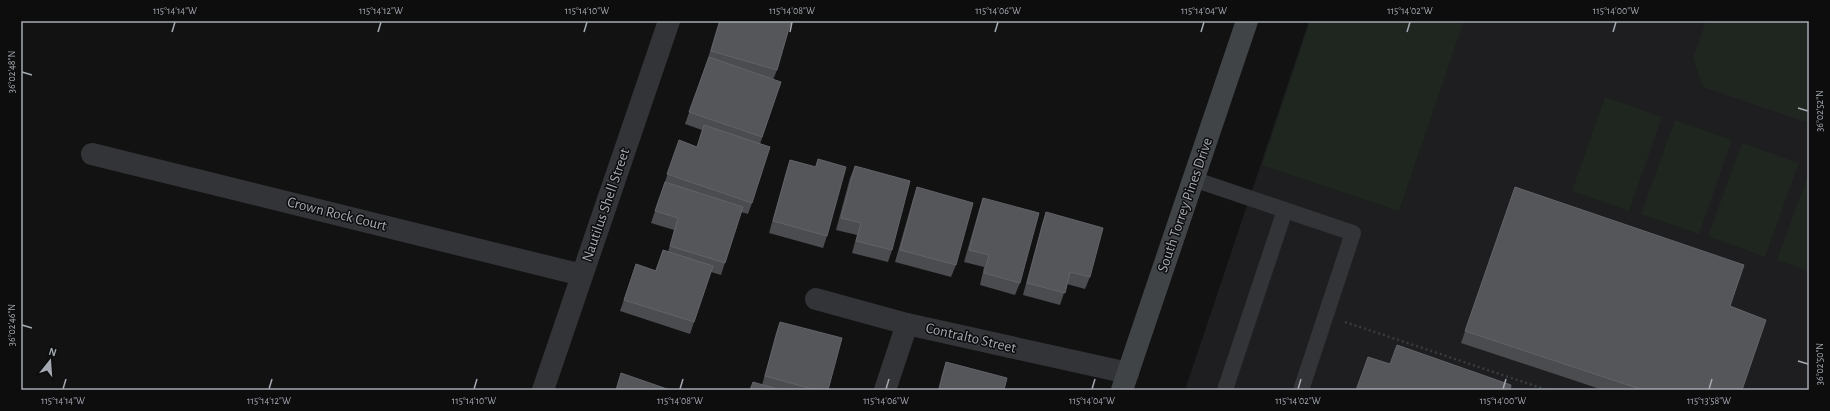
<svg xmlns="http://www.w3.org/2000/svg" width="1830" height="411" font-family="'Alegreya Sans',sans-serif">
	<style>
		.built { fill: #1e1e20 }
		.park { fill: #1f251f }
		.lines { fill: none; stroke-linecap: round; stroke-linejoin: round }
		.path { stroke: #393b3e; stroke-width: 2.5; stroke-dasharray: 2 3; stroke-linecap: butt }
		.lane { stroke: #333437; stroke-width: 16 }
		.street { stroke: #333437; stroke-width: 22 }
		.secondary { stroke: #414447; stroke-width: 22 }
		.wall { fill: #4b4c4f }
		.building { fill: #54565a; stroke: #616368 }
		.ticks { fill: none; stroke: #a5aab2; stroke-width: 1.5 }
		.labels { text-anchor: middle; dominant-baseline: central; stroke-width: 3; stroke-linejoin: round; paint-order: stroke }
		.street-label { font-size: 15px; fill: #a5aab2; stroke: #0d0d0e }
		.neatline { fill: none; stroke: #a5aab2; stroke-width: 1.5 }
		.ticks-label { font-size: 10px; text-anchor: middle; fill: #a5aab2 }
	</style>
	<rect width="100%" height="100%" fill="#121213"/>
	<!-- built -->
	<path class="built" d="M1309 21H1809V390H1185Z"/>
	<!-- park -->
	<g class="park">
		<path d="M1310 21H1464L1399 211 1262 165Z"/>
		<path d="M1706 21H1809V123L1703 87 1693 58Z"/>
		<path d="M1605 97 1662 117 1629 211 1572 191Z"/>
		<path d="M1675 120 1732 140 1699 234 1641 214Z"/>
		<path d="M1742 143 1799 163 1765 257 1708 236Z"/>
		<path d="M1809 172V271L1777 260Z"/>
	</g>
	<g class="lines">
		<!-- path -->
		<path class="path" d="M1345 322 1547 390"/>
		<!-- lane -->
		<g class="lane">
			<path d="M1193 179 1353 233 1301 390"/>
			<path d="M1225 390 1285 210"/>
		</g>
		<!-- street -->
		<g class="street">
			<path d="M92 154 582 275"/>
			<path d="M816 299 907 324 1128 373"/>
			<path d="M543 390 669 21"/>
			<path d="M885 390 907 324"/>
		</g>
		<!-- secondary -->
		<path class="secondary" d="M1122 390 1247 21"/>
	</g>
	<!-- wall -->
	<g class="wall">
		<path d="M719 21H792V22H791L777 70 773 80 781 82 760 144 752 203 748 214 741 212 721 275 711 272 690 334 620 311 636 264 655 271 663 250 668 252 674 230 651 223 675 152 697 146 702 130 685 124 708 58Z"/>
		<path d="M818 159 827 236 823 248 769 233 786 172 790 160 815 167Z"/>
		<path d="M855 166 892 250 888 262 852 253 857 235 836 230 850 178Z"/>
		<path d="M917 187 956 265 951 277 895 262 913 199Z"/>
		<path d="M1515 187 1730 306 1742 390H1603L1461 343Z"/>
		<path d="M983 198 1020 283 1015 295 980 285 984 267 964 262 979 210Z"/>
		<path d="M1046 212 1090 277 1085 289 1067 284 1060 305 1023 295 1042 224Z"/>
		<path d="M780 322 828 390H750L753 382 762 385 776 333Z"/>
		<path d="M946 362 1004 390H938L942 374Z"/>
	</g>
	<!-- building -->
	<g class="building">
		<path d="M720 21H791L777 70 711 51Z"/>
		<path d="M709 57 781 82 762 137 689 112Z"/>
		<path d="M704 125 770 147 752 203 667 174 679 140 697 147Z"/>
		<path d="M818 159 846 167 827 236 773 221 790 160 816 167Z"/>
		<path d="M855 166 910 181 892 250 856 241 861 223 841 218Z"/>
		<path d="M665 182 743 207 725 263 670 246 678 218 655 211Z"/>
		<path d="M917 187 973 203 956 265 900 250Z"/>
		<path d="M1515 187 1744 265 1730 306 1766 320 1742 390H1643L1465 331Z"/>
		<path d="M983 198 1039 213 1020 283 984 273 989 255 969 250Z"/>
		<path d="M1046 212 1103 228 1090 277 1070 272 1065 293 1027 283Z"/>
		<path d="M663 250 713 266 694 322 624 300 636 264 656 271Z"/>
		<path d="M780 322 842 338 828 390H816L765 376Z"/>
		<path d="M1397 345 1511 385 1510 390H1356L1368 357 1390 364Z"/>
		<path d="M946 362 1007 378 1004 390H939Z"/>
		<path d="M621 373 670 390H616Z"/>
		<path d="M753 382 781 390H750Z"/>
	</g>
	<!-- ticks -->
	<path class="ticks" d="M172 32 175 22M378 32 381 22M584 32 587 22M790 32 792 22M995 32 998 22M1201 32 1204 22M1407 32 1410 22M1613 32 1616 22M22 72 32 75M1798 108 1808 111M22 325 32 328M1798 361 1808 364M63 389 66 379M269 389 272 379M474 389 477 379M680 389 683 379M886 389 889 379M1092 389 1095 379M1298 389 1301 379M1503 389 1506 379M1709 389 1712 379"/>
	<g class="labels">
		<!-- street labels -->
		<g class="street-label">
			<text transform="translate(606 205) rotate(-71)">Nautilus Shell Street</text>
			<text transform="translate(1185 205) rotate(-71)">South Torrey Pines Drive</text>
			<text transform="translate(337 214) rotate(14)">Crown Rock Court</text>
			<text transform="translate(971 338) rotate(13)">Contralto Street</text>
		</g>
	</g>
	<!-- border -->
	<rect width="1830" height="411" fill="none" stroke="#0d0d0e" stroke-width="44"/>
	<!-- north arrow -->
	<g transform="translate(50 361) rotate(17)" stroke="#0d0d0e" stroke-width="3" paint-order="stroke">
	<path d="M0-3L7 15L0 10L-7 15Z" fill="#a5aab2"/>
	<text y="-6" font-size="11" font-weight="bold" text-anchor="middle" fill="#a5aab2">N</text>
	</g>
	<rect x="22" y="22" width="1786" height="367" class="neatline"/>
	<g class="ticks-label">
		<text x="175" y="14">115°14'14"W</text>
		<text x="381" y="14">115°14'12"W</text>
		<text x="587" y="14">115°14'10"W</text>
		<text x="792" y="14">115°14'08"W</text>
		<text x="998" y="14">115°14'06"W</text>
		<text x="1204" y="14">115°14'04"W</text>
		<text x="1410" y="14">115°14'02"W</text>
		<text x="1616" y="14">115°14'00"W</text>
		<text transform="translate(11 72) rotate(-90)" y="4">36°02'48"N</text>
		<text transform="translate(1819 111) rotate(-90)" y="4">36°02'52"N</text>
		<text transform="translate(11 325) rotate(-90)" y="4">36°02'46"N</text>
		<text transform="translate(1819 364) rotate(-90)" y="4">36°02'50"N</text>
		<text x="63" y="404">115°14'14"W</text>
		<text x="269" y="404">115°14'12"W</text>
		<text x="474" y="404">115°14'10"W</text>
		<text x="680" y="404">115°14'08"W</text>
		<text x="886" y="404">115°14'06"W</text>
		<text x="1092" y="404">115°14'04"W</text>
		<text x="1298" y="404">115°14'02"W</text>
		<text x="1503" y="404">115°14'00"W</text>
		<text x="1709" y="404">115°13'58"W</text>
	</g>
</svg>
